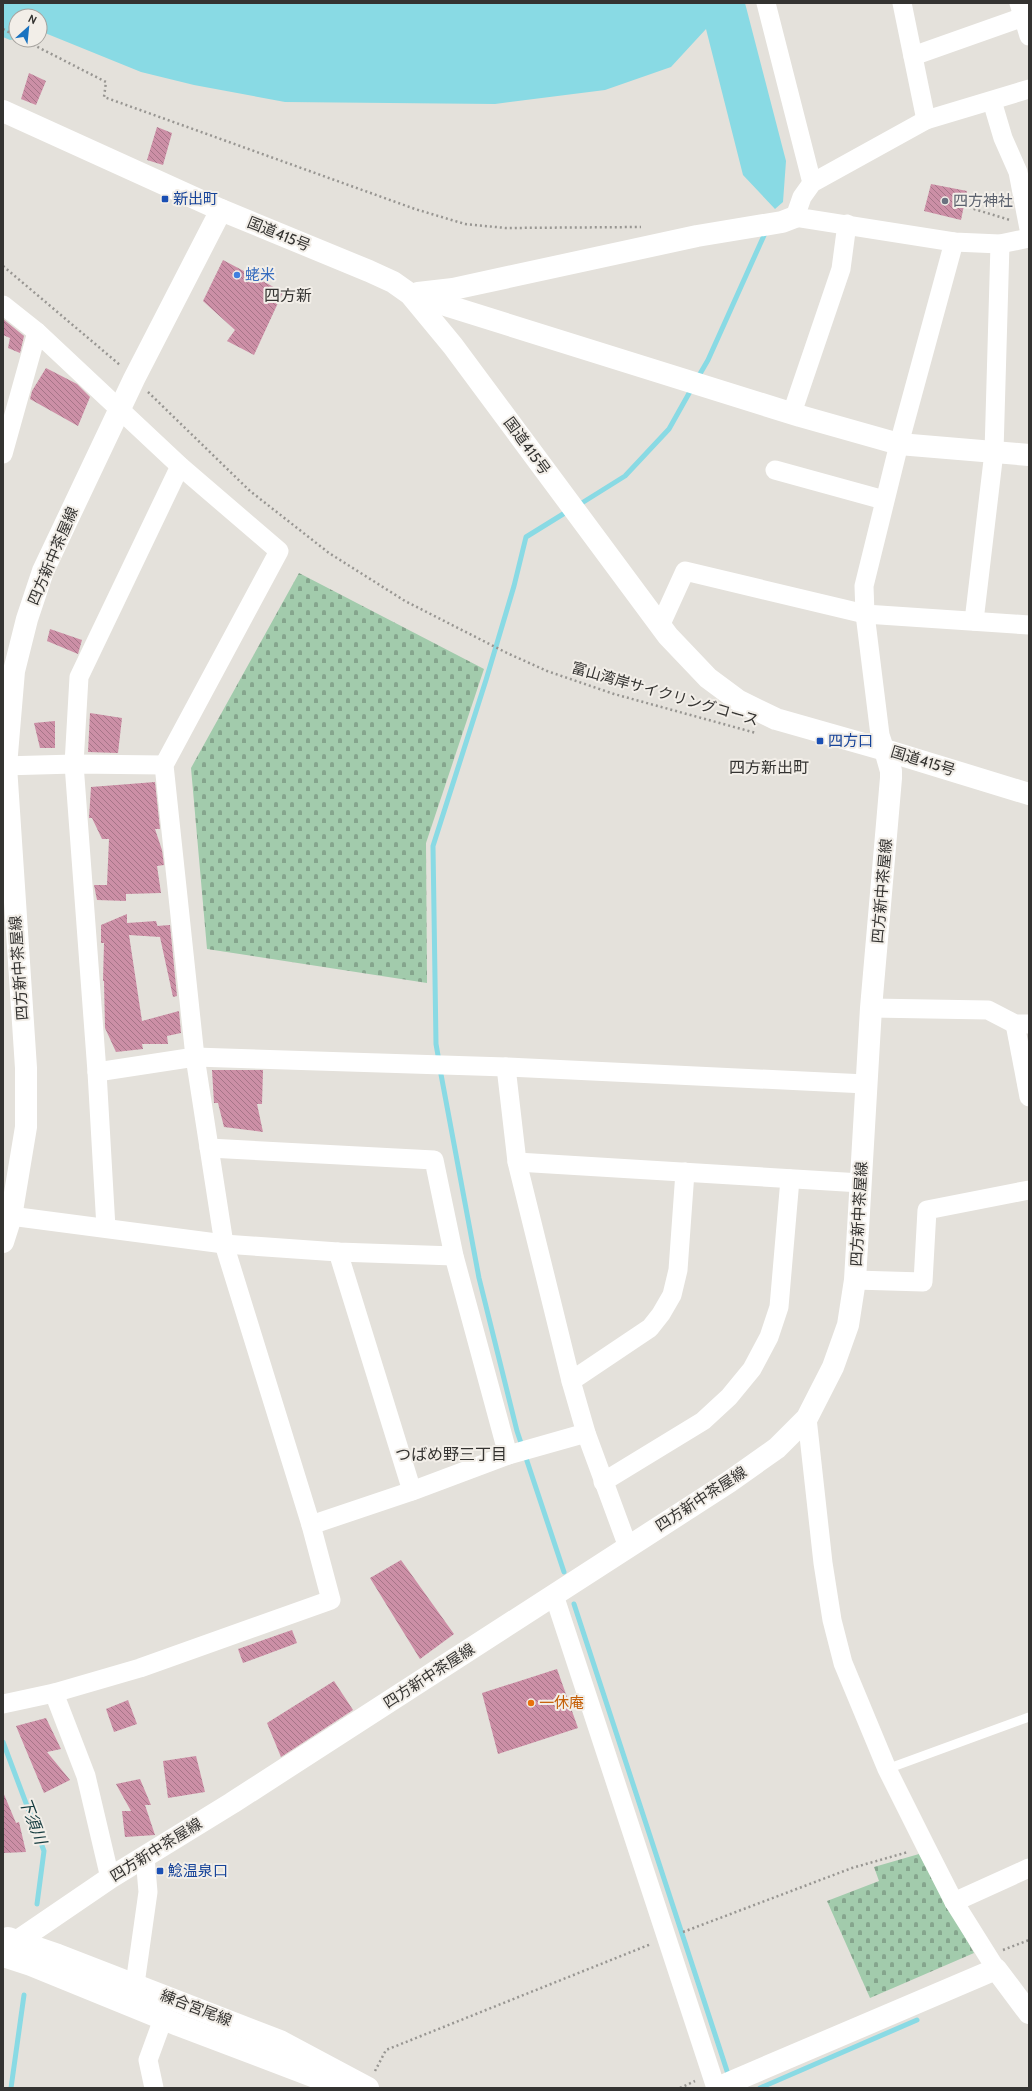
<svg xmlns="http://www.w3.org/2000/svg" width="1032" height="2091" font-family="Cabin,'Noto Sans JP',sans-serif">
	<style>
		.cemetery { fill: url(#cemetery-stones) }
		.water { fill: #89dae4 }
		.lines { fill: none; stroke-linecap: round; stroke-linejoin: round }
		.stream { stroke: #89dae4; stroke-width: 5 }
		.building { fill: url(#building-back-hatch) }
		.path { stroke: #989692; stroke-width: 2.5; stroke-dasharray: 2 3; stroke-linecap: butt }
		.lane { stroke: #fff; stroke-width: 9 }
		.street { stroke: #fff; stroke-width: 19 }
		.secondary { stroke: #fff; stroke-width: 22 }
		.highway { stroke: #fff; stroke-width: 22 }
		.transit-dot { fill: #1a4fb4; stroke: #f2eee8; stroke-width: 1.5 }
		.worship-dot { fill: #6b7280; stroke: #f2eee8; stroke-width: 1.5 }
		.shop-dot { fill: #3f7fe0; stroke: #f2eee8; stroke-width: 1.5 }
		.food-dot { fill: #e8710a; stroke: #f2eee8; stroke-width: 1.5 }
		.labels { text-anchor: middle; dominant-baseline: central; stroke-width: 4; stroke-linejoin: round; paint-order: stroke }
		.transit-label { font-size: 15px; fill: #164399; stroke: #f2eee8; text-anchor: start }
		.worship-label { font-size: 15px; fill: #5b616d; stroke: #f2eee8; text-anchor: start }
		.street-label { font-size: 15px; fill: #343331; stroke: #f2eee8 }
		.shop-label { font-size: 15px; fill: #366cbe; stroke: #f2eee8; text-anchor: start }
		.food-label { font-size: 15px; fill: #c56008; stroke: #f2eee8; text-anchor: start }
		.neighbourhood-label { font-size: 16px; fill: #343331; stroke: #f2eee8 }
		.water-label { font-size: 16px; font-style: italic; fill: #133a3e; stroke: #f2eee8 }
	</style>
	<defs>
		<pattern id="cemetery-stones" width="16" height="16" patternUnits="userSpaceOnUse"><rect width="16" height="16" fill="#a2cbac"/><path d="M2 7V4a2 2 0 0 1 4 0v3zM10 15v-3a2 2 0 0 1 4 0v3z" fill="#85a58d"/></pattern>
		<pattern id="building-back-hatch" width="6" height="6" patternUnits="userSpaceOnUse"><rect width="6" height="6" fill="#cc8fa6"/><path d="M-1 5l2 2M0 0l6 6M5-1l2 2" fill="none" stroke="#a67588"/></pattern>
	</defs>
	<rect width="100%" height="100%" fill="#e4e1db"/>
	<!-- cemetery -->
	<g class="cemetery">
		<path d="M299 573 484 669 426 843 427 983 207 949 191 768Z"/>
		<path d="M919 1854 974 1953 870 1998 827 1901 879 1881 874 1867Z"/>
	</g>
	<!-- water -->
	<path class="water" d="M3 3H745L786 161 783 202 775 209 743 175 706 29 671 67 605 90 495 104 285 102 194 85 141 72 40 31V16H16V39L10 40 3 37Z"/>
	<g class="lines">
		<!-- stream -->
		<g class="stream">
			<path d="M697 379 708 360 766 231"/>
			<path d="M577 506 625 476 669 429 692 388"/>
			<path d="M439 1061 436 1044 433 846 486 680 514 586 526 537 568 511"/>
			<path d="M440 1069 479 1278 517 1431 564 1572"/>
			<path d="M574 1604 728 2074"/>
			<path d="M3 1742 44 1851 37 1904"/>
			<path d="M11 2088 24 1995"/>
			<path d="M760 2088 917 2020"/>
		</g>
	</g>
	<!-- building -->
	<g class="building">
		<path d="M29 73 46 81 36 105 21 99Z"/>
		<path d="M157 127 172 133 163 165 147 160Z"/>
		<path d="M931 184 967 191 961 220 924 211Z"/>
		<path d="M223 260 283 292 254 355 227 341 235 330 203 301Z"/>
		<path d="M3 319 24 336 20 353 8 348 10 338 3 335Z"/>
		<path d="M46 368 77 384 90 397 78 426 30 399 32 391Z"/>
		<path d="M50 629 82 640 78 654 47 641Z"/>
		<path d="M90 713 122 718 118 753 88 752Z"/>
		<path d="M55 721V748H40L34 723Z"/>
		<path d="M155 782 160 829H155L162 850 164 865 157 866 161 893 126 894V901L97 900 94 885H107L109 839H102L92 818H89L91 787Z"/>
		<path d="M127 914V923L156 921 159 931 157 926 170 925 177 996 173 997 160 937 129 935 142 1021 179 1011 181 1033 167 1036 168 1044H142L143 1049 116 1052 105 1028 104 981H103L104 943H101V925Z"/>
		<path d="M212 1070H263L262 1104H257L263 1132 224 1127 218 1103H214Z"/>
		<path d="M401 1560 454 1634 420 1659 370 1578Z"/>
		<path d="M292 1630 297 1643 243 1663 238 1649Z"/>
		<path d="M557 1669 578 1728 498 1754 482 1693Z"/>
		<path d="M334 1681 353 1710 281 1757 267 1723Z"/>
		<path d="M128 1700 137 1724 114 1732 106 1709Z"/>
		<path d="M46 1718 61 1749 47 1752 70 1780 44 1793 16 1726Z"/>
		<path d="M196 1756 205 1792 168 1798 163 1761Z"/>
		<path d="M140 1779 151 1805H145L155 1835 125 1837 122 1811H131L116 1784Z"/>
		<path d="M3 1792 16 1823 19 1822 26 1852 3 1853Z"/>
	</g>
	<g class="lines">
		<!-- path -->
		<g class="path">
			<path d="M3 29 16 36"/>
			<path d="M24 40 106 82 104 97 415 209 465 224 506 228 641 227"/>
			<path d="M964 206 1010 220"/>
			<path d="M3 266 120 365"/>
			<path d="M148 392 250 491 329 553 405 601 507 653 547 671 614 694 756 733"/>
			<path d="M683 1932 852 1868 908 1852"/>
			<path d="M1003 1950 1029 1940"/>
			<path d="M375 2071 386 2050 651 1944"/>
			<path d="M680 2088 695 2081"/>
		</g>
		<!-- lane -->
		<path class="lane" d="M887 1769 1029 1717"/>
		<!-- street -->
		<g class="street">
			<path d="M766 3 812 183"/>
			<path d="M902 3 926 120"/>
			<path d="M1019 3 1029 36"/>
			<path d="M913 56 1029 15"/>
			<path d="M1029 89 926 120 812 183 802 197 795 217 954 242 1000 244 1029 238"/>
			<path d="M992 101 1003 138 1018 172 1029 229"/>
			<path d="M3 305 37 332 180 466 279 551 164 765 195 1057 224 1244 311 1525 331 1600 140 1668 54 1693 3 1704"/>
			<path d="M792 413 841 269 847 224"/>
			<path d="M3 454 37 332"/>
			<path d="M775 470 884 500"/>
			<path d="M974 621 994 452 1000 244"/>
			<path d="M660 626 685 571 865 614 1029 625"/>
			<path d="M885 750 880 735 865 614 864 586 899 444 954 242"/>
			<path d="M3 766 74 764 164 765"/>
			<path d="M871 1008 988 1010 1015 1024H1029"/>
			<path d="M1015 1024 1029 1097"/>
			<path d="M506 1067 517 1162 571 1381 586 1433 628 1547"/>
			<path d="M97 1072 195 1057 506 1067 866 1084"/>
			<path d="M209 1148 434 1160 454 1256 508 1455"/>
			<path d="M517 1162 861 1183"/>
			<path d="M3 1215 224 1244 338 1252 454 1256"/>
			<path d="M106 1228 97 1072 74 764 79 677 180 466"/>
			<path d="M338 1252 412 1491"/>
			<path d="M855 1280 923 1282 927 1210 1029 1190"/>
			<path d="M571 1381 650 1328 661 1314 672 1295 678 1270 685 1172"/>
			<path d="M807 1418 823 1563 832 1620 843 1663 887 1769 926 1847 954 1902 996 1969"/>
			<path d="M603 1482 703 1421 729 1397 752 1369 769 1337 779 1307 790 1179"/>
			<path d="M311 1525 412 1491 508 1455 586 1433"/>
			<path d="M554 1595 716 2088"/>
			<path d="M54 1693 86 1776 110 1878"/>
			<path d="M954 1902 1029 1868"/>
			<path d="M135 1984 148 1892 145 1857"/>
			<path d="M154 2088 148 2060 163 2019"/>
		</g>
		<!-- secondary -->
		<g class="secondary">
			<path d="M418 293 453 289 697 236 782 222 795 217"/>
			<path d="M410 294 800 416 899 444 1029 455"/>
			<path d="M3 1242 11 1217 26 1127V1068L6 766 14 671 27 619 43 571 134 379 221 210"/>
			<path d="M8 1938 58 1955 280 2041 368 2088"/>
			<path d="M3 1951 110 1878 232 1803 729 1482 777 1448 807 1418 833 1367 848 1325 855 1280 871 1008 891 778V771L885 750"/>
			<path d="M3 1956 31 1965 178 2025 344 2088"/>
			<path d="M717 2088 996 1969 1029 2013"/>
		</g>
		<!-- highway -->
		<path class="highway" d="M3 111 221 210 369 271 393 282 410 294 453 346 668 636 708 678 739 701 776 719 885 750 1029 794"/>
	</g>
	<!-- markers -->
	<g class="transit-dot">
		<rect x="161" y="195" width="8" height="8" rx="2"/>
		<rect x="816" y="737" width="8" height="8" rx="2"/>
		<rect x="156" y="1867" width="8" height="8" rx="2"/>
	</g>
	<circle class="worship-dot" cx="945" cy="201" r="4"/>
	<circle class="shop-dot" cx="237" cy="275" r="4"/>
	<circle class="food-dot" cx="531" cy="1703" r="4"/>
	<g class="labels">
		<!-- transit labels -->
		<g class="transit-label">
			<text x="173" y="199">新出町</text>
			<text x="828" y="741">四方口</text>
			<text x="168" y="1871">鯰温泉口</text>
		</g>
		<!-- worship labels -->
		<g class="worship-label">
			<text x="953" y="201">四方神社</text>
		</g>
		<!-- street labels -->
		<g class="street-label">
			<text transform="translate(279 234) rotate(22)">国道415号</text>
			<text transform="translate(527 446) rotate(54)">国道415号</text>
			<text transform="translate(53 556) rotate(-67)">四方新中茶屋線</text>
			<text transform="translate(665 694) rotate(16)">富山湾岸サイクリングコース</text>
			<text transform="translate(923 761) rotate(17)">国道415号</text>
			<text transform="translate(882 891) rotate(-85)">四方新中茶屋線</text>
			<text transform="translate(19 968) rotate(-94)">四方新中茶屋線</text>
			<text transform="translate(859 1214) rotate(-87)">四方新中茶屋線</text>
			<text transform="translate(701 1499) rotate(-33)">四方新中茶屋線</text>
			<text transform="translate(429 1676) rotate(-33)">四方新中茶屋線</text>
			<text transform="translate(156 1850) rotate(-32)">四方新中茶屋線</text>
			<text transform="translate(196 2008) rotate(21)">練合宮尾線</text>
		</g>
		<!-- shop labels -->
		<g class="shop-label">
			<text x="245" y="275">蛯米</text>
		</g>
		<!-- food labels -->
		<g class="food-label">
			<text x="539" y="1703">一休庵</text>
		</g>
		<!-- neighbourhood labels -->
		<g class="neighbourhood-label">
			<text x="288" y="295">四方新</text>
			<text x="769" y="767">四方新出町</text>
			<text x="451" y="1454">つばめ野三丁目</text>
		</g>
		<!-- water labels -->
		<g class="water-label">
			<text transform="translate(33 1821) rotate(69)">下須川</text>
		</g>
	</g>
	<!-- border -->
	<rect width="1032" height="2091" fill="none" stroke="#343331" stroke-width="8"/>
	<!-- north arrow -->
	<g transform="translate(28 28) rotate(27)"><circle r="19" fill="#f2eee8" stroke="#a6a39f"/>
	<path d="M0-3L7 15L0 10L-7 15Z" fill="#1a73c0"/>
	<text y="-6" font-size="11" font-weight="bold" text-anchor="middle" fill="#343331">N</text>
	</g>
</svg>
